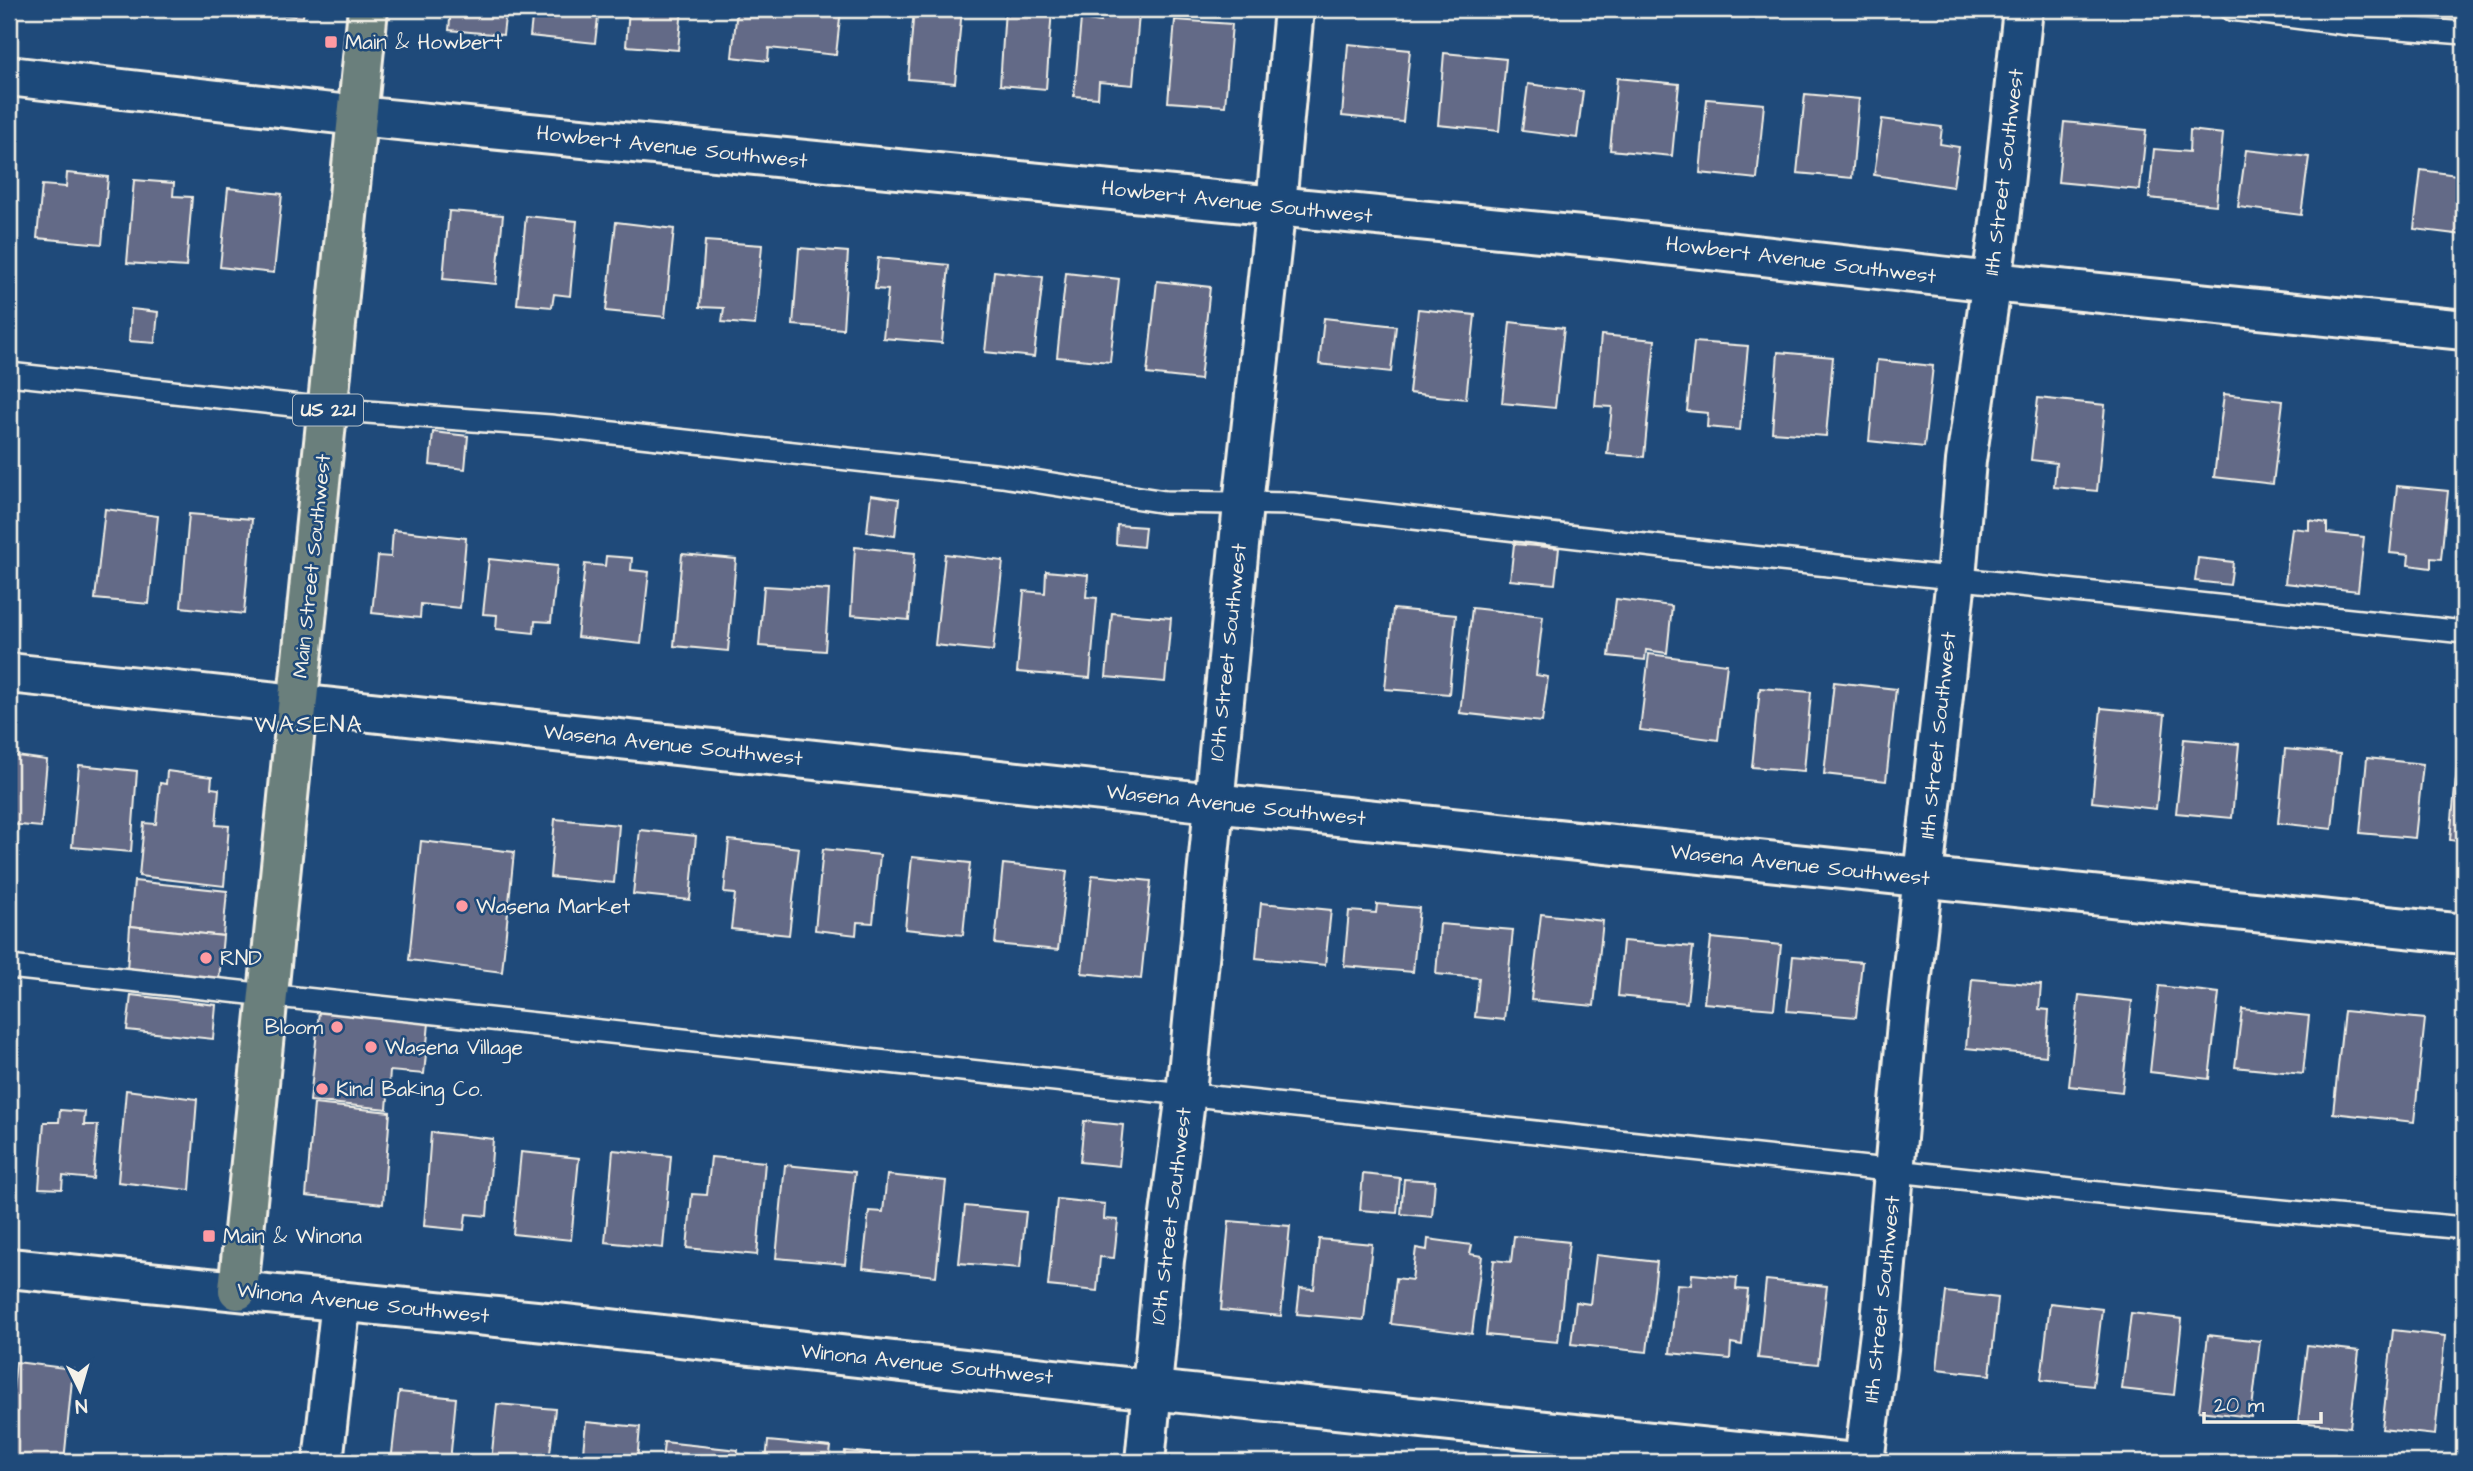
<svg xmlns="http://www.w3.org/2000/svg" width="2473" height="1471" font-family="'Architects Daughter',sans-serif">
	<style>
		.building { fill: #646b87; stroke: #f4f1e8; stroke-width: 2 }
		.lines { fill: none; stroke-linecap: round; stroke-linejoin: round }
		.lane-casing { stroke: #f4f1e8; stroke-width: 26 }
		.street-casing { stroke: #f4f1e8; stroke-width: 44 }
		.primary-casing { stroke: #f4f1e8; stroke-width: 44 }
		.lane { stroke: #1f4a7a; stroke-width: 21 }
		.street { stroke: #1f4a7a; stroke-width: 38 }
		.primary { stroke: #6b7f7c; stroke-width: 38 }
		.poi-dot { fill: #ff9aa2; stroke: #1f4a7a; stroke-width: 2.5 }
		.labels { text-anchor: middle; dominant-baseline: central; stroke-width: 5; stroke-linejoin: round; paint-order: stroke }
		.shield { fill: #1f4a7a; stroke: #b4bfc7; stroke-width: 2 }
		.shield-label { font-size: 19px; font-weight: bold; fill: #f4f1e8 }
		.poi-label { font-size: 21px; fill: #f4f1e8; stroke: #1f4a7a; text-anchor: start }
		.street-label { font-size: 21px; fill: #f4f1e8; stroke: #1f4a7a }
		.quarter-label { font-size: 24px; letter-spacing: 2px; fill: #f4f1e8; stroke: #1f4a7a }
	</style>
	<rect width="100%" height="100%" fill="#1f4a7a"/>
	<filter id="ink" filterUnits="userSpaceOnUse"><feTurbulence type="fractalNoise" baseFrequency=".0143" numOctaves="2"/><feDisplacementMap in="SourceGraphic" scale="14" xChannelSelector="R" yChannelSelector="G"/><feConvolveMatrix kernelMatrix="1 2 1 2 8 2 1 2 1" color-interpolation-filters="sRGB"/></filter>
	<g filter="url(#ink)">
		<!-- building -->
		<g class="building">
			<path d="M246 9H304L303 17 246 12Z"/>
			<path d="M451 9H506L503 35 449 30Z"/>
			<path d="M533 9H599L595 43 530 36Z"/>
			<path d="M629 9H682L678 50 626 46Z"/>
			<path d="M737 9 761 11 762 9H841L836 55 769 48 768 61 732 57Z"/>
			<path d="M914 9H962L955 83 908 79Z"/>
			<path d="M1005 9H1052L1046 89 1000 85Z"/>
			<path d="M1101 10 1139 14 1133 85 1099 82 1098 98 1074 96 1081 19 1101 22Z"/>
			<path d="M1175 20 1232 24 1225 106 1168 102Z"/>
			<path d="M1348 44 1410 50 1403 122 1342 116Z"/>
			<path d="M1444 53 1506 59 1499 131 1438 125Z"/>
			<path d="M1617 78 1679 84 1672 156 1610 150Z"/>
			<path d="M1528 84 1583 91 1577 138 1522 131Z"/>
			<path d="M1805 94 1859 99 1852 178 1797 173Z"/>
			<path d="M1707 99 1764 104 1757 179 1700 173Z"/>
			<path d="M1882 119 1942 127 1940 144 1959 147 1953 187 1874 175Z"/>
			<path d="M2064 122 2146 130 2140 190 2058 182Z"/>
			<path d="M2190 130 2223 134 2216 205 2149 198 2154 149 2189 152Z"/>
			<path d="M2246 150 2309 157 2301 215 2238 207Z"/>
			<path d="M2421 170 2464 176V235L2414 229Z"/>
			<path d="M67 173 108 177 102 244 37 238 42 185 66 187Z"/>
			<path d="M134 180 174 183 173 196 192 197 186 267 127 263Z"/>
			<path d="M228 188 282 194 274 273 220 267Z"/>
			<path d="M449 211 503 215 496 284 443 279Z"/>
			<path d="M526 216 577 221 570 296 554 294 552 307 517 304Z"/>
			<path d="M616 222 674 229 665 317 606 311Z"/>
			<path d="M705 241 762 245 755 325 722 322 724 308 700 307Z"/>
			<path d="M799 248 848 252 843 329 793 325Z"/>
			<path d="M878 258 949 265 942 343 883 338 888 290 875 289Z"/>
			<path d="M994 271 1043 277 1034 357 985 352Z"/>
			<path d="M1066 273 1119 279 1110 362 1057 357Z"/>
			<path d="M1157 281 1210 287 1200 380 1147 374Z"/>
			<path d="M131 309 158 312 155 343 129 341Z"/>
			<path d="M1418 309 1475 315 1466 399 1409 393Z"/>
			<path d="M1324 318 1396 326 1391 372 1319 364Z"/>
			<path d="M1510 322 1564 328 1555 408 1502 403Z"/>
			<path d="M1601 335 1655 340 1644 457 1607 454 1612 407 1595 406Z"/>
			<path d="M1694 342 1748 346 1740 430 1707 427 1708 413 1687 411Z"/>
			<path d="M1778 352 1833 357 1826 436 1772 432Z"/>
			<path d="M1877 360 1933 366 1924 447 1869 441Z"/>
			<path d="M2224 394 2283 401 2273 484 2214 477Z"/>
			<path d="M2038 398 2105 405 2097 491 2054 487 2056 463 2031 460Z"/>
			<path d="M433 432 468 436 465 469 430 465Z"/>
			<path d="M2397 486 2448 491 2441 559 2431 558V568L2408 565 2409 555 2390 553Z"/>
			<path d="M871 495 899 499 895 536 867 532Z"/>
			<path d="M105 509 158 516 149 604 95 599Z"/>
			<path d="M189 514 252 519 244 614 181 607Z"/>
			<path d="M2309 520 2327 523V533L2364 537 2358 591 2285 583 2292 528 2309 530Z"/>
			<path d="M1117 525 1145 527 1143 547 1116 544Z"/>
			<path d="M393 530 466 538 460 608 421 604 420 618 372 613 378 556 391 557Z"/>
			<path d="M1514 544 1559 548 1555 584 1510 580Z"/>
			<path d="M855 547 915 553 909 620 851 615Z"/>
			<path d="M682 554 736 559 728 651 674 646Z"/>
			<path d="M945 554 1003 561 993 651 935 645Z"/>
			<path d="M606 556 632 558 631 570 649 572 641 644 577 637 585 564 605 566Z"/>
			<path d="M2198 558 2233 562 2230 585 2195 581Z"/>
			<path d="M489 559 557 566 551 622 535 621 534 633 496 629 497 615 483 614Z"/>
			<path d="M1046 571 1088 575 1086 597 1097 598 1090 678 1017 672 1024 591 1045 593Z"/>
			<path d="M764 586 829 590 825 651 759 646Z"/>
			<path d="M1616 599 1672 606 1667 653 1646 650 1645 660 1609 656Z"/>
			<path d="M1472 608 1543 616 1536 675 1548 677 1542 722 1460 713Z"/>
			<path d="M1393 609 1456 615 1449 694 1385 689Z"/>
			<path d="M1112 613 1171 618 1165 682 1106 677Z"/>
			<path d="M1649 654 1727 664 1718 740 1640 730Z"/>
			<path d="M1834 682 1896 689 1886 781 1824 774Z"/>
			<path d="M1760 688 1811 692 1804 771 1752 767Z"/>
			<path d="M2101 708 2165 714 2156 809 2092 802Z"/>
			<path d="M2184 739 2239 744 2232 818 2176 813Z"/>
			<path d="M2285 749 2340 754 2332 829 2278 823Z"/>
			<path d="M9 755 47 760 41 827 9 824Z"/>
			<path d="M2367 758 2423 764 2415 838 2360 833Z"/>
			<path d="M79 765 137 771 131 852 72 847Z"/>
			<path d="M2457 767H2464V842L2450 840Z"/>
			<path d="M167 771 212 777 211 788 219 789 216 825 229 826 224 886 139 876 144 823 156 824 160 783 166 784Z"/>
			<path d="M555 819 619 825 614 883 550 877Z"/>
			<path d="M640 830 696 836 690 900 633 894Z"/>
			<path d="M729 840 799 848 789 935 731 929 735 894 724 893Z"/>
			<path d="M421 841 514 852 502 972 409 960Z"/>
			<path d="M823 849 880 855 873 923 857 922 856 935 815 930Z"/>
			<path d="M912 857 970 863 963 935 905 929Z"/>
			<path d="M1003 864 1067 871 1058 950 995 944Z"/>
			<path d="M1092 875 1151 881 1141 979 1082 973Z"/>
			<path d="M134 881 227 891 223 936 130 926Z"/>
			<path d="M1261 903 1331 910 1325 965 1256 958Z"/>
			<path d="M1377 904 1419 908 1413 972 1344 966 1349 911 1376 913Z"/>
			<path d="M1541 914 1603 921 1594 1006 1531 1000Z"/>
			<path d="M1440 924 1513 930 1504 1020 1475 1017 1479 978 1436 974Z"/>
			<path d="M130 926 223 936 219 980 127 970Z"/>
			<path d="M1711 938 1781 945 1774 1009 1704 1003Z"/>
			<path d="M1623 941 1693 947 1687 1003 1618 996Z"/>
			<path d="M1793 956 1862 962 1856 1017 1787 1011Z"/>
			<path d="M1972 979 2041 985 2039 1009 2049 1010 2046 1056 1966 1048Z"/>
			<path d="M2159 986 2219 993 2209 1079 2150 1072Z"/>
			<path d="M131 995 216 1005 213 1039 127 1030Z"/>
			<path d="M2079 995 2132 1001 2122 1092 2069 1086Z"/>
			<path d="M2242 1009 2309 1016 2303 1074 2235 1067Z"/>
			<path d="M319 1011 429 1023 424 1074 390 1071 387 1109 310 1101Z"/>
			<path d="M2344 1011 2425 1019 2414 1122 2333 1113Z"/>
			<path d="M126 1090 197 1099 190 1190 118 1182Z"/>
			<path d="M314 1104 390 1112 383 1204 306 1196Z"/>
			<path d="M60 1110 85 1112 84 1125H98L93 1179 63 1176 62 1189 39 1188 44 1122H59Z"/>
			<path d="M1084 1121 1123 1125 1119 1166 1080 1162Z"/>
			<path d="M431 1132 493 1139 487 1216 466 1214 464 1230 424 1226Z"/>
			<path d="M613 1150 671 1156 663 1248 605 1242Z"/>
			<path d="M521 1152 579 1158 571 1240 513 1234Z"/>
			<path d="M711 1157 765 1162 757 1255 687 1248 692 1194 707 1195Z"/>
			<path d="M785 1165 855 1172 845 1264 776 1258Z"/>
			<path d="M1363 1174 1400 1178 1397 1213 1360 1210Z"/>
			<path d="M887 1175 946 1181 936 1276 863 1268 869 1211 883 1212Z"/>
			<path d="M1404 1179 1435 1181 1432 1217 1401 1214Z"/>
			<path d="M1057 1199 1105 1204 1104 1219 1118 1220 1114 1258 1100 1257 1097 1291 1048 1286Z"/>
			<path d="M965 1206 1026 1212 1020 1268 959 1263Z"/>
			<path d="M1229 1221 1290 1226 1281 1316 1221 1310Z"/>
			<path d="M1514 1236 1569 1242 1558 1342 1486 1335 1494 1260 1511 1262Z"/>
			<path d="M1319 1239 1372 1244 1364 1320 1297 1314 1300 1288 1314 1289Z"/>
			<path d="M1428 1239 1472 1245 1470 1254 1482 1256 1472 1334 1391 1324 1396 1278 1412 1280 1416 1248 1427 1250Z"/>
			<path d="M1596 1255 1657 1262 1647 1352 1571 1344 1576 1302 1590 1304Z"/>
			<path d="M1692 1274 1737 1278 1736 1289 1748 1290 1742 1345 1731 1343 1730 1359 1670 1353 1677 1284 1691 1285Z"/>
			<path d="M1766 1280 1827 1286 1818 1364 1758 1358Z"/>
			<path d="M1946 1292 1998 1298 1990 1375 1937 1369Z"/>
			<path d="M2050 1303 2102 1309 2093 1386 2041 1380Z"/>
			<path d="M2131 1313 2182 1319 2174 1395 2122 1389Z"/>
			<path d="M2393 1330 2445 1336 2435 1435 2382 1429Z"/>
			<path d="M2208 1335 2260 1341 2251 1417 2199 1411Z"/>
			<path d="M2307 1345 2359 1351 2350 1427 2298 1422Z"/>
			<path d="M16 1362 73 1369 64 1462 9 1459V1425Z"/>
			<path d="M399 1392 456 1398 450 1462H391Z"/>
			<path d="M497 1404 555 1409 549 1462H491Z"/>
			<path d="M586 1422 640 1427 637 1462H582Z"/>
			<path d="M768 1441 831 1447 829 1462H766Z"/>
			<path d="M664 1442 738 1450 737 1462H662Z"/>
			<path d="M845 1451 909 1457 908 1462H844Z"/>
		</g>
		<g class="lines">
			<defs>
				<g id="lane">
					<path d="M2231 9 2349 24 2464 33"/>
					<path d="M9 374 328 409 550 426 1002 476 1165 502 1293 504 1714 553 2464 632"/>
					<path d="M9 967 2164 1200 2464 1228"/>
				</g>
				<g id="street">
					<path d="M9 76 357 116 1612 239 1992 282 2464 330"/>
					<path d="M9 673 1213 803 2464 934"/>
					<path d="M9 1268 556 1323 1152 1390 1845 1462"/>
					<path d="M323 1462 341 1301"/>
					<path d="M1145 1462 1164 1260 1186 1094 1243 504 1276 205 1294 9"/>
					<path d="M1864 1462 1880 1333 1908 1012 1956 578 1966 461 1999 231 2023 9"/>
				</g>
				<path id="primary" d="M238 1290 368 9"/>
			</defs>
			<!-- lane casing -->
			<use href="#lane" class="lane-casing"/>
			<!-- street casing -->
			<use href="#street" class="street-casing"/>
			<!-- primary casing -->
			<use href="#primary" class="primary-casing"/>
			<!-- lane -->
			<use href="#lane" class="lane"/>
			<!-- street -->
			<use href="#street" class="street"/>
			<!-- primary -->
			<use href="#primary" class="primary"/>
		</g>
	</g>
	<!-- markers -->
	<g class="poi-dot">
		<rect x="324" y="35" width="14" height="14" rx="3.5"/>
		<circle cx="462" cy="906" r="7"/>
		<circle cx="206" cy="958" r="7"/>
		<circle cx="337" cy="1027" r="7"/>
		<circle cx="371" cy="1047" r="7"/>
		<circle cx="322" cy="1089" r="7"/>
		<rect x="202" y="1229" width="14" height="14" rx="3.5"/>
	</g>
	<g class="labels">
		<!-- shield labels -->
		<rect class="shield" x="293" y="394.5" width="70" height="31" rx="5"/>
		<g class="shield-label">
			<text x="328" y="410">US 221</text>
		</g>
		<!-- poi labels -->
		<g class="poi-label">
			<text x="345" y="42">Main &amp; Howbert</text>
			<text x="476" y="906">Wasena Market</text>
			<text x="220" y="958">RND</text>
			<text x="323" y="1027" text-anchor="end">Bloom</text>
			<text x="385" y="1047">Wasena Village</text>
			<text x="336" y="1089">Kind Baking Co.</text>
			<text x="223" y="1236">Main &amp; Winona</text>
		</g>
		<!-- street labels -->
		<g class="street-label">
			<text transform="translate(672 147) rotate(6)">Howbert Avenue Southwest</text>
			<text transform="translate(2004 172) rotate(-83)">11th Street Southwest</text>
			<text transform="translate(1237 202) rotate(6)">Howbert Avenue Southwest</text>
			<text transform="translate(1801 260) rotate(7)">Howbert Avenue Southwest</text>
			<text transform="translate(312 566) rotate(-84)">Main Street Southwest</text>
			<text transform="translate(1228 652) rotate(-84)">10th Street Southwest</text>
			<text transform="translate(1938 735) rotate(-84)">11th Street Southwest</text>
			<text transform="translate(673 745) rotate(6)">Wasena Avenue Southwest</text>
			<text transform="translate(1236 805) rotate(6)">Wasena Avenue Southwest</text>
			<text transform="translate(1800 865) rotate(6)">Wasena Avenue Southwest</text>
			<text transform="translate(1171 1216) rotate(-83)">10th Street Southwest</text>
			<text transform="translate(1882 1299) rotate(-84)">11th Street Southwest</text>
			<text transform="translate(363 1303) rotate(6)">Winona Avenue Southwest</text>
			<text transform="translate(927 1364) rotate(6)">Winona Avenue Southwest</text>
		</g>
		<!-- quarter labels -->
		<g class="quarter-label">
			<text x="309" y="725">WASENA</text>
		</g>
	</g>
	<!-- margin -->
	<rect width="2473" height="1471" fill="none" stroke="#1f4a7a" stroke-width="35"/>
	<rect x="18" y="18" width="2438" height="1436" fill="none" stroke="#f4f1e8" stroke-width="2.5" filter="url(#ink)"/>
	<!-- north arrow -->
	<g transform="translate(80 1390) rotate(175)" stroke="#1f4a7a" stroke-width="5" paint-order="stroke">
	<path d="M0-5L12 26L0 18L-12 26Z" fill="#f4f1e8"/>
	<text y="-10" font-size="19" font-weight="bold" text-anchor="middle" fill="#f4f1e8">N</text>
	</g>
	<!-- scale -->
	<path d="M2204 1412v10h117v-10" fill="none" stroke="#f4f1e8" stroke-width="3.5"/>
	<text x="2214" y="1412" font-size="21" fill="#f4f1e8" stroke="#1f4a7a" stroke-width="5" paint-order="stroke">20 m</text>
</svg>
